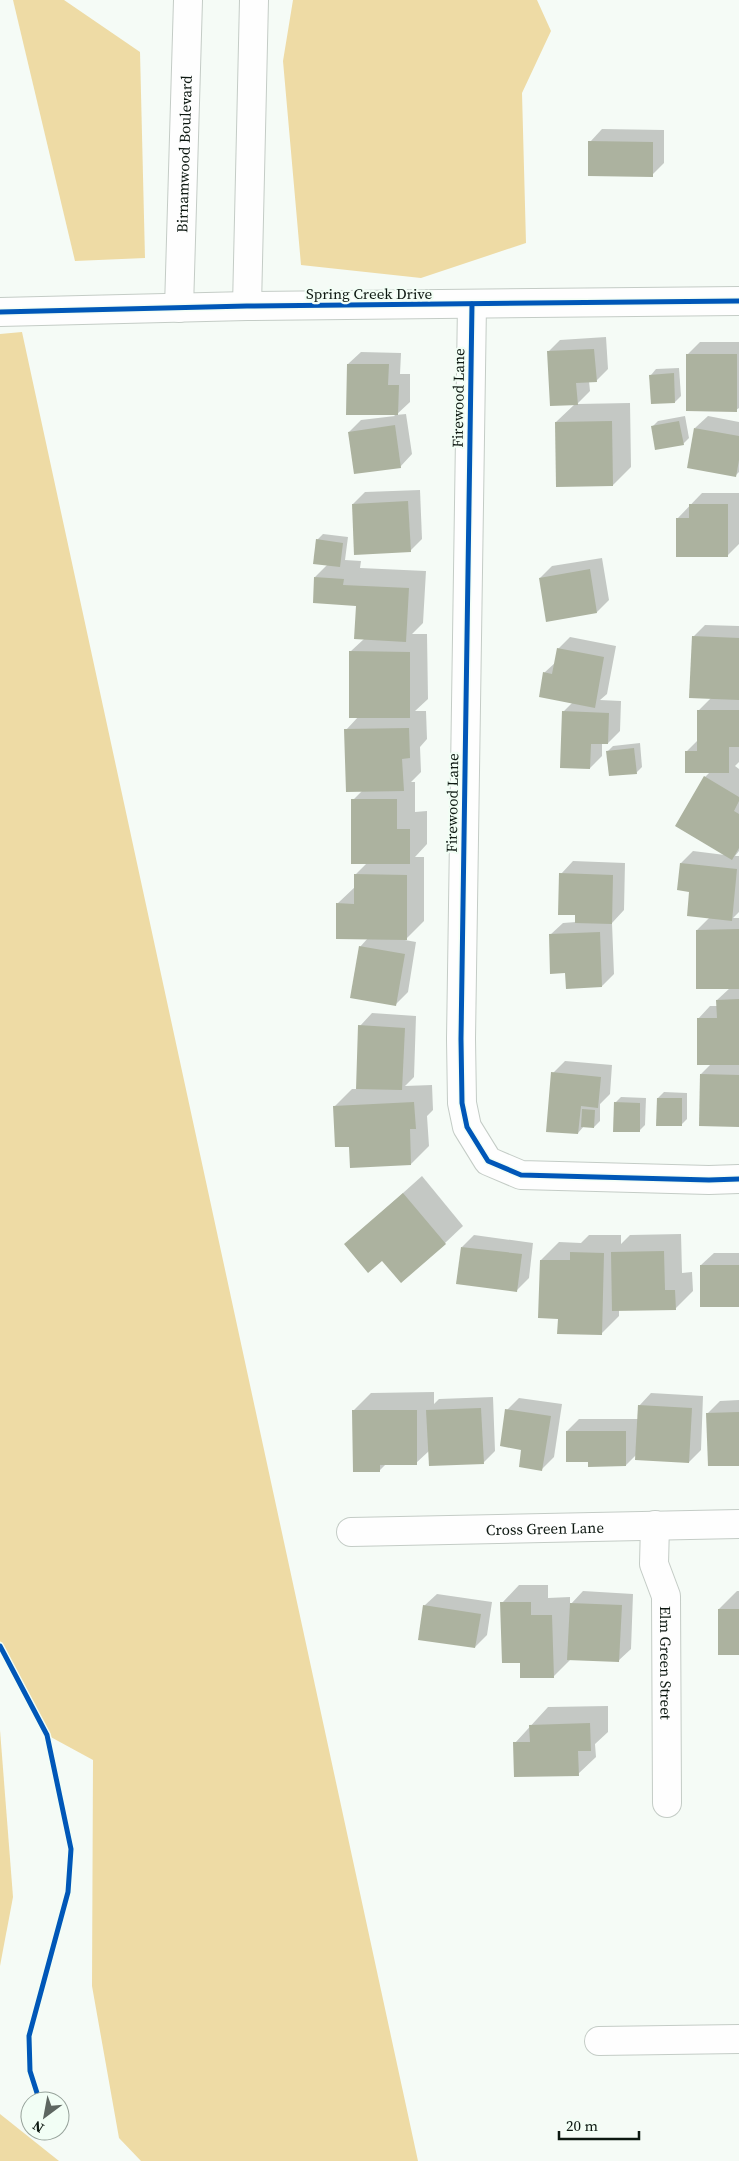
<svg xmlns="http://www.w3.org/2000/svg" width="739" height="2161" font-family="'Source Serif 4',serif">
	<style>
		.forest { fill: #eedba5 }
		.shadow { fill: #0003 }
		.building { fill: #acb29f }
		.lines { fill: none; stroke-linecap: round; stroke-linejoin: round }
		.minor-casing { stroke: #c4ccc6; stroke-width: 30 }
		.minor { stroke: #fefefe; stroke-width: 28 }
		.cycleway-casing { stroke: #f2fef5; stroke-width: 8 }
		.cycleway { stroke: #0057b8; stroke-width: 5 }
		.labels { text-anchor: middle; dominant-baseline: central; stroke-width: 4.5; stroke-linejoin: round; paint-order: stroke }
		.street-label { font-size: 15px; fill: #0d1811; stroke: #f2fef5 }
	</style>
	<rect width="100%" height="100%" fill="#f5fbf6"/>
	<!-- forest -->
	<g class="forest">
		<path d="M13 0H64L140 52 145 258 75 261Z"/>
		<path d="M293 0H537L551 31 522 93 526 243 421 278 301 265 283 61Z"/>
		<path d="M22 332 418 2161H141L119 2138 92 1986 93 1760 47 1735 0 1641V334Z"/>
		<path d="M0 1730 13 1897 0 1966Z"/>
		<path d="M0 2114 59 2161H0Z"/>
	</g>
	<!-- shadow -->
	<g class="shadow">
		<path d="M602 129 664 130V163L652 175 590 142Z"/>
		<path d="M606 337 608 369 596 381H589L590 391 577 404 630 403 631 467 613 485 556 422 575 404 548 352 560 340Z"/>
		<path d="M700 342H739V408L736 410 688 354Z"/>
		<path d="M361 352 401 353 400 374H410V402L396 415 406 414 412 454 400 467 349 432 361 420 395 416 348 364Z"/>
		<path d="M679 368 681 396 675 402 651 375 656 369Z"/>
		<path d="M685 416 689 438 683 444 652 427 658 421Z"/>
		<path d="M708 416 739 422V472L736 475 695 428Z"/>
		<path d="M420 490 422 539 410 551 353 504 365 492Z"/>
		<path d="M702 493H739V544L728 555 677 519Z"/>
		<path d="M323 534 348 537 345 560 361 561 360 568 426 571 423 623 412 634H427L428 699 415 711H426L427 739 420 747 421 772 411 782H415V812L427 811V844L415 857H424V921L405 940 416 942 408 992 395 1005 360 947 368 938 337 904 356 886V874L368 862 353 800 362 791 346 730 359 716 351 651 364 639 357 604 315 577 328 564 317 540Z"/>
		<path d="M602 558 609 600 597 612 547 621 540 578 552 566Z"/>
		<path d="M705 625 739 626V762L735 766 739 769V851L735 856H739V912L733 918H739V1126L701 1074 711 1064 698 1019 710 1006H718L717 1000 730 988 697 930 710 917 690 891 681 863 693 851 725 855 676 826 705 777 710 772 686 752 698 740 699 710 711 698 693 637Z"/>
		<path d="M570 637 616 646 607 694 600 700 621 701 620 731 608 743H602V756L590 768 563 712 573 702 544 673 556 662 558 649Z"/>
		<path d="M640 743 642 767 636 773 607 752 613 746Z"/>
		<path d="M573 861 625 863 624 910 612 923 614 974 602 986 566 972 550 935 563 923 576 922V914L561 874Z"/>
		<path d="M372 1013 416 1016 414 1077 405 1086 432 1085 433 1110 427 1116 429 1146 411 1164 350 1145 334 1107 352 1089H357L360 1026Z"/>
		<path d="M565 1061 612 1065 610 1094 600 1104V1121L594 1127 584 1126 578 1133 553 1073Z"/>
		<path d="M664 1092 687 1093V1119L681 1125 658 1098Z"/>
		<path d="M621 1097 646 1098 645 1125 639 1131 615 1103Z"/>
		<path d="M422 1176 463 1226 445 1243 382 1259 346 1244Z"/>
		<path d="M681 1234 682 1273 692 1272 693 1291 675 1309 619 1310V1316L601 1334 559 1318 541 1260 559 1242 581 1243 589 1235H621V1244L630 1235Z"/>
		<path d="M474 1235 533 1243 529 1278 516 1291 462 1247Z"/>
		<path d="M714 1253H739V1306L701 1265Z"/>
		<path d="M434 1392V1404L439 1399 493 1397 495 1451 483 1463 429 1451 416 1463 386 1464 379 1471 353 1411 371 1393Z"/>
		<path d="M651 1393 703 1396 701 1450 689 1462 637 1454 626 1465 589 1461 567 1431 579 1419H638L639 1406Z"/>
		<path d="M519 1398 562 1404 554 1457 542 1469 523 1449 507 1410Z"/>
		<path d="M739 1400V1464L708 1413 720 1401Z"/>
		<path d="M519 1585H548V1598L570 1597V1605L583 1591 633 1594 631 1649 618 1661 571 1659 553 1677 521 1662 502 1603Z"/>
		<path d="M737 1591H739V1654L719 1609Z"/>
		<path d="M437 1594 492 1602 487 1635 475 1647 424 1606Z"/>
		<path d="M608 1706V1732L595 1744 596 1757 578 1774 515 1743 548 1707Z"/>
	</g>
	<!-- building -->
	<g class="building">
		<path d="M588 141 653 142V177L588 176Z"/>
		<path d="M594 349 597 382 576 383 578 405 550 406 547 351Z"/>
		<path d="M686 354H737V412L686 411Z"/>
		<path d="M347 364H389L388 385H399L398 415H346Z"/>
		<path d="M674 373 675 403 651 404 649 375Z"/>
		<path d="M612 421 613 486 556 487 555 422Z"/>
		<path d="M679 421 684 445 655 450 651 426Z"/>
		<path d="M395 425 401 468 354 474 348 432Z"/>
		<path d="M694 428 739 436V460L736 477 687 468Z"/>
		<path d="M408 501 411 552 354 555 352 504Z"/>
		<path d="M689 504H728V557H676V518H689Z"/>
		<path d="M316 539 343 543 340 567 313 564Z"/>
		<path d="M590 569 597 613 546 622 539 578Z"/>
		<path d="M314 577 344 579 343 585 409 588 406 642 354 639 356 606 313 603Z"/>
		<path d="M692 636 739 638V700L689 698Z"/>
		<path d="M557 648 604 657 595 708 539 697 543 672 552 674Z"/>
		<path d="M349 651 410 652V718H349Z"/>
		<path d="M697 710H739V747H729V773H685V751H697Z"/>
		<path d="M562 711 609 713 608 744H591L590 769 560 768Z"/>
		<path d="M409 728 410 758 402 759 404 791 346 792 344 729Z"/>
		<path d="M634 748 637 774 609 776 606 751Z"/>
		<path d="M704 776 739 797V801L734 811 739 814V848L732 860 675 826Z"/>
		<path d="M351 799H397V829H410V864H351Z"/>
		<path d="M680 863 737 869 732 921 687 916 689 892 677 890Z"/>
		<path d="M559 873 613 875 612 924 575 923V915H558Z"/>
		<path d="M354 874 407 875V940L336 939V903L354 904Z"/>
		<path d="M739 929V989H696V930Z"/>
		<path d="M600 932 602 987 566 989 565 973 550 974 549 934Z"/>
		<path d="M359 946 405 954 396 1006 350 998Z"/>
		<path d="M739 999V1065H697V1018H717L716 1000Z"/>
		<path d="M358 1025 405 1028 402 1090 356 1089Z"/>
		<path d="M551 1072 601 1077 598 1108 581 1106 578 1134 546 1132Z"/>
		<path d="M700 1074 739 1075V1127L699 1126Z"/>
		<path d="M657 1098H682V1126H656Z"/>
		<path d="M414 1102 416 1129H410L411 1165 350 1168 349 1147H335L333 1106Z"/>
		<path d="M614 1102 640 1103V1132H613Z"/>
		<path d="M582 1109 595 1110 594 1128 581 1127Z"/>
		<path d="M403 1193 446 1244 401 1283 382 1261 368 1273 344 1244Z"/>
		<path d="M461 1247 522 1254 517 1292 456 1284Z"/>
		<path d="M664 1251 665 1290H675L676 1310 612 1311 611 1252Z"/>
		<path d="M570 1252 604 1253 602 1335 557 1334 558 1319 538 1318 540 1260H570Z"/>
		<rect x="700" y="1265" width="39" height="42"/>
		<path d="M638 1405 692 1408 689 1463 635 1460Z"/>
		<path d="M481 1408 484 1464 429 1466 426 1410Z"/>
		<path d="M505 1409 551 1416 542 1471 519 1467 521 1450 500 1446Z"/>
		<path d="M352 1410H417V1465H380V1472H353Z"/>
		<path d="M739 1412V1466H708L706 1413Z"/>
		<path d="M566 1431H626V1466L588 1467V1462H566Z"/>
		<path d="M500 1602H531V1615H552L554 1678H520V1663H502Z"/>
		<path d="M570 1603 622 1605 619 1662 567 1660Z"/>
		<path d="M423 1605 481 1614 475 1648 418 1640Z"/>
		<rect x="718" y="1609" width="21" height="46"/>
		<path d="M590 1723 591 1751H578L579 1776 514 1777 513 1742H530L529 1725Z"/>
	</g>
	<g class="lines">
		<defs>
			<g id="minor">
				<path d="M472 304 461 1039 462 1103 467 1127 488 1161 521 1175 709 1180 739 1179"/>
				<path d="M247 306 254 0"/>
				<path id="s1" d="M179 308 188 0"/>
				<path d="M0 312 247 306 739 301"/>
				<path id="s2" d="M655 1525 654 1564 666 1596 667 1803"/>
				<path id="s3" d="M351 1532 739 1524"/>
				<path d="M599 2041 739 2039"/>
			</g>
		</defs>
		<!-- minor casing -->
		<use href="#minor" class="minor-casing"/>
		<!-- minor -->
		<use href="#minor" class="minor"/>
		<defs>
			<g id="cycleway">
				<path d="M472 304 461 1039 462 1103 467 1127 488 1161 521 1175 709 1180 739 1179"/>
				<path d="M0 312 247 306 739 301"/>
				<path d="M0 1646 47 1735 71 1849 68 1892 29 2036 30 2071 37 2093 42 2101"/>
			</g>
		</defs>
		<!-- cycleway casing -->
		<use href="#cycleway" class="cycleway-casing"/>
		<!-- cycleway -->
		<use href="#cycleway" class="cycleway"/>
	</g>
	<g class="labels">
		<!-- street labels -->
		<g class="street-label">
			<text stroke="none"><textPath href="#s1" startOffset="154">Birnamwood Boulevard</textPath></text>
			<text x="369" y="293">Spring Creek Drive</text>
			<text transform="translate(458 398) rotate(-89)">Firewood Lane</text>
			<text transform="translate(452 803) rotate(-89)">Firewood Lane</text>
			<text stroke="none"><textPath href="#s3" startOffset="194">Cross Green Lane</textPath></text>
			<text stroke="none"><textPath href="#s2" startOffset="140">Elm Green Street</textPath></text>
		</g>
	</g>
	<!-- north arrow -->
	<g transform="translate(45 2116) rotate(212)"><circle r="24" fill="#f2fef5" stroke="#96a29a"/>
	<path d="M0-4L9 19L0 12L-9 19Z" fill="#5e6761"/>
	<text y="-8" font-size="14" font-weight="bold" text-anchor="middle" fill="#0d1811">N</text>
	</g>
	<!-- scale -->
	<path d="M559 2131v8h80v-8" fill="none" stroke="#0d1811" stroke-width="2.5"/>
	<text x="566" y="2131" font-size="15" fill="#0d1811" stroke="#f2fef5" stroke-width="4" paint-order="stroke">20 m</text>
</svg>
